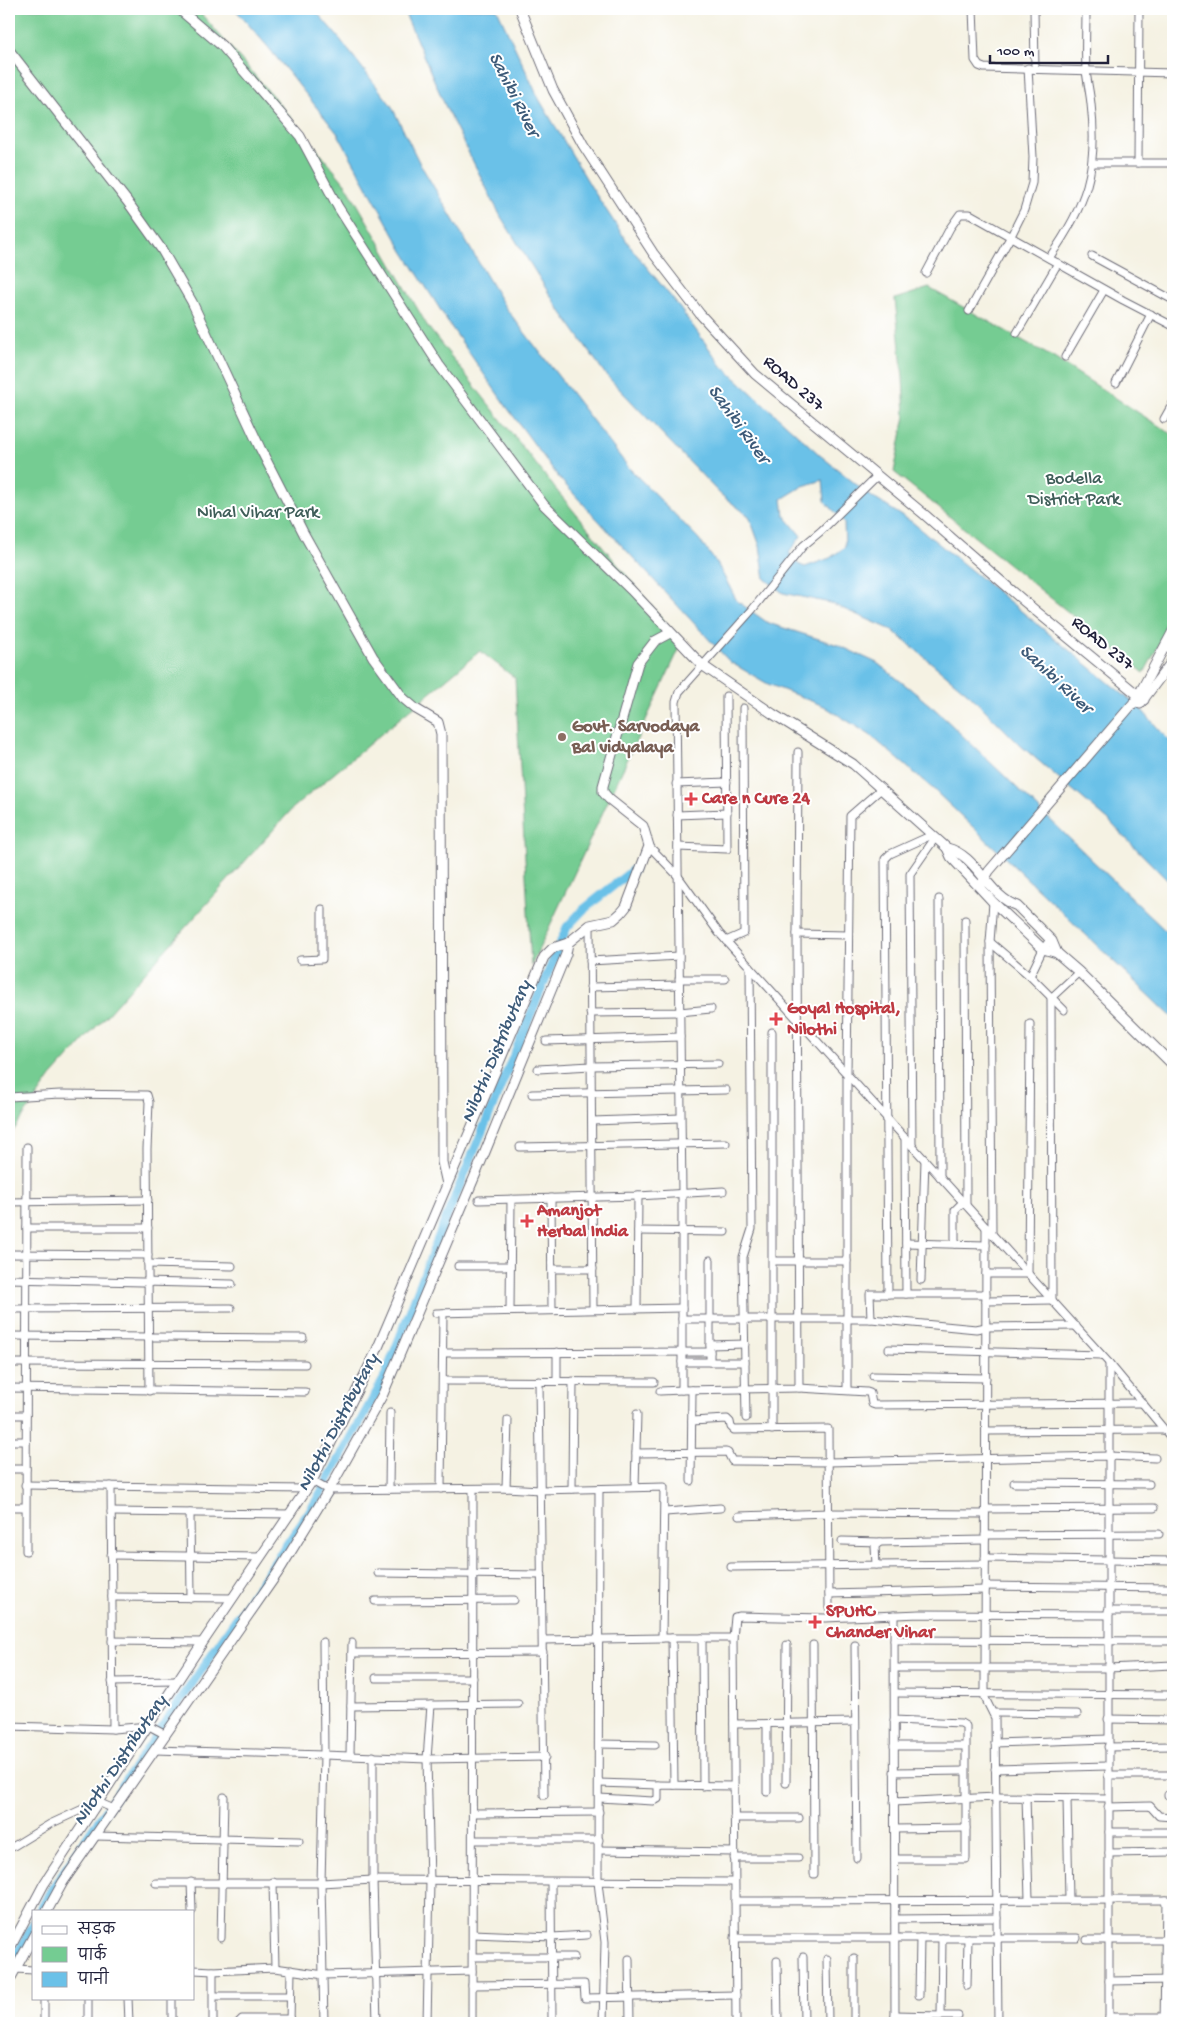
<svg xmlns="http://www.w3.org/2000/svg" width="1182" height="2032" font-family="'Gochi Hand','Playpen Sans Deva',sans-serif">
	<style>
		.green { fill: #74cc92; stroke: #4b7766 }
		.water { fill: #6bc1e8; stroke: #467292; fill-rule: evenodd }
		.lines { fill: none; stroke-linecap: round; stroke-linejoin: round }
		.canal { stroke: #6bc1e8; stroke-width: 9 }
		.minor-casing { stroke: #6c6b76; stroke-width: 9 }
		.tertiary-casing { stroke: #6c6b76; stroke-width: 11 }
		.minor { stroke: #fff; stroke-width: 7 }
		.tertiary { stroke: #fff; stroke-width: 9 }
		.education-dot { fill: #8d6e63; stroke: #fff; stroke-width: 2 }
		.health-dot { fill: #e0444e; stroke: #fff; stroke-width: 2 }
		.labels { text-anchor: middle; dominant-baseline: central; stroke-width: 4; stroke-linejoin: round; paint-order: stroke }
		.street-label { font-size: 18px; fill: #22223b; stroke: #fff }
		.park-label { font-size: 18px; fill: #3f5e59; stroke: #fff }
		.education-label { font-size: 18px; font-weight: bold; fill: #785e54; stroke: #fff; text-anchor: start }
		.health-label { font-size: 18px; font-weight: bold; fill: #be3a42; stroke: #fff; text-anchor: start }
		.water-label { font-size: 19px; font-style: italic; fill: #3c5a78; stroke: #fff }
	</style>
	<rect width="100%" height="100%" fill="#fff"/>
	<filter id="ink" filterUnits="userSpaceOnUse"><feTurbulence type="fractalNoise" baseFrequency=".02" numOctaves="2"/><feDisplacementMap in="SourceGraphic" scale="10" xChannelSelector="R" yChannelSelector="G"/><feConvolveMatrix kernelMatrix="1 2 1 2 8 2 1 2 1" color-interpolation-filters="sRGB"/></filter>
	<filter id="wash" filterUnits="userSpaceOnUse"><feTurbulence type="fractalNoise" baseFrequency=".0096" numOctaves="4" result="noise"/><feDisplacementMap in="SourceGraphic" scale="20" xChannelSelector="R" yChannelSelector="G"/><feGaussianBlur stdDeviation="1.12" result="paint"/><feColorMatrix in="noise" values="0 0 0 0 0 0 0 0 0 0 0 0 0 0 0 0 0 1.4 0 .05"/><feComposite in="paint" operator="in"/></filter>
	<g filter="url(#wash)">
		<rect width="100%" height="100%" fill="#f5f2e3"/>
		<!-- green -->
		<g class="green">
			<path d="M9 9H197L277 101 347 186 428 327 558 492 682 643 531 966 515 678 480 651 293 808 51 1077 9 1137Z"/>
			<path d="M929 288 1054 358 1173 435V619L1144 673 894 472 905 416 903 378 895 299Z"/>
		</g>
		<!-- water -->
		<g class="water">
			<path d="M235 9H314L339 38 391 105 419 162 505 307 629 468 698 538 718 565 737 601 768 623 838 645 877 663 908 687 937 711 1173 938V1018L932 788 870 735 824 706 768 684 730 662 560 479 506 406 452 328 403 251 338 134 268 47Z"/>
			<path d="M403 9H497L539 99 593 190 632 249 676 303 722 366 821 456 872 497 912 522 1140 708 1173 745V886L1108 820 1020 745 969 694 892 630 830 603 783 593 765 579 760 546 749 516 720 494 606 375 555 303 501 217 448 112ZM823 480 825 501 844 522 845 547 830 558 805 567 798 564 789 553 801 536 784 515 782 499 803 486Z"/>
		</g>
		<g class="lines">
			<!-- canal -->
			<g class="canal">
				<path d="M40 1911 50 1892 315 1503 384 1379 440 1233 567 927 583 910 633 870"/>
				<path d="M9 1969 34 1923"/>
			</g>
		</g>
	</g>
	<g filter="url(#ink)">
		<g class="lines">
			<defs>
				<g id="minor">
					<path d="M973 9 975 60 979 66 984 68 1173 73"/>
					<path d="M1034 9 1035 69"/>
					<path d="M1092 163H1173"/>
					<path d="M1138 163 1139 9"/>
					<path d="M1092 256 1173 300"/>
					<path d="M1049 258C1086 206 1099 169 1091 104 1090 93 1087 81 1086 70 1085 50 1086 29 1086 9"/>
					<path d="M926 273 950 228 960 214H970L1123 300 1173 326"/>
					<path d="M969 311 1011 236 1024 210 1032 183 1033 157 1028 68"/>
					<path d="M1017 333 1058 263"/>
					<path d="M1065 357 1104 290"/>
					<path d="M1116 383 1151 314"/>
					<path d="M1164 419 1173 403"/>
					<path d="M798 752 797 934 799 1388 682 1390V1193L676 702 679 692 752 610 803 546 821 531 877 476"/>
					<path d="M676 784 727 782"/>
					<path d="M677 815 727 813"/>
					<path d="M649 846 678 876 719 933 1109 1363 1173 1440"/>
					<path d="M678 847 727 849 726 696"/>
					<path d="M939 899 940 1177"/>
					<path d="M965 920 966 1205"/>
					<path d="M590 925 593 1309"/>
					<path d="M797 934 848 935"/>
					<path d="M726 941 744 933 743 708"/>
					<path d="M990 942 1030 976 1064 1010"/>
					<path d="M300 960 322 959V909"/>
					<path d="M590 961 679 956"/>
					<path d="M1030 976 1043 949 1050 940"/>
					<path d="M679 979H725"/>
					<path d="M590 987 679 985"/>
					<path d="M590 1013 679 1012 711 1009"/>
					<path d="M772 1032V1430"/>
					<path d="M546 1041 680 1037"/>
					<path d="M538 1069 591 1066 718 1064"/>
					<path d="M532 1094 726 1090"/>
					<path d="M9 1097 60 1094 147 1095 149 1102 147 1149 149 1391"/>
					<path d="M592 1121 680 1118"/>
					<path d="M905 1138 906 1294"/>
					<path d="M912 1146 910 874 935 838"/>
					<path d="M520 1147 726 1143"/>
					<path d="M551 1198 552 1310"/>
					<path d="M479 1200 638 1196 723 1191"/>
					<path d="M9 1202 148 1200"/>
					<path d="M986 1227 985 1698 995 1718 998 2023"/>
					<path d="M27 1228H148"/>
					<path d="M638 1231 725 1232"/>
					<path d="M992 1234 990 942 993 902"/>
					<path d="M906 1243 986 1245"/>
					<path d="M955 1244V1210L963 1202"/>
					<path d="M9 1254 148 1255"/>
					<path d="M773 1261H847"/>
					<path d="M148 1264 232 1266"/>
					<path d="M458 1266H510"/>
					<path d="M552 1269H593"/>
					<path d="M986 1274H1028L1030 1024"/>
					<path d="M9 1279 232 1284"/>
					<path d="M921 1280 925 1160"/>
					<path d="M888 1294 885 859 890 854 932 835"/>
					<path d="M1052 1300 1051 998 1079 972"/>
					<path d="M986 1301 1052 1300"/>
					<path d="M9 1309 231 1308"/>
					<path d="M637 1309 638 1196"/>
					<path d="M510 1311 511 1199"/>
					<path d="M436 1313 682 1308"/>
					<path d="M682 1319H871L976 1329 986 1327 1076 1326"/>
					<path d="M871 1319 870 1294H986"/>
					<path d="M9 1336 303 1338"/>
					<path d="M710 1345 745 1344"/>
					<path d="M889 1349 1101 1355"/>
					<path d="M557 1352V1381"/>
					<path d="M443 1353 710 1352"/>
					<path d="M682 1362H745"/>
					<path d="M710 1362V1260"/>
					<path d="M9 1363 305 1364"/>
					<path d="M873 1376 986 1378"/>
					<path d="M443 1381 654 1382"/>
					<path d="M539 1381 544 1795"/>
					<path d="M9 1388 305 1392"/>
					<path d="M799 1388 867 1392 870 1393 872 1404 875 1405 1143 1403"/>
					<path d="M847 1390V1074L850 816 881 789"/>
					<path d="M660 1391 682 1390"/>
					<path d="M9 1415H26"/>
					<path d="M746 1418 743 1257 752 1229 750 967"/>
					<path d="M692 1421 727 1419 730 1422 731 1427 734 1430 828 1429 829 1608"/>
					<path d="M986 1431 1164 1430"/>
					<path d="M9 1441H26"/>
					<path d="M636 1453 726 1452 728 1453 732 1461H736L828 1462 1109 1456 1155 1458"/>
					<path d="M9 1469H26"/>
					<path d="M312 1481 328 1490 506 1488 540 1490 664 1487 662 1638H733L736 2023"/>
					<path d="M691 1481 692 1390"/>
					<path d="M1014 1483 1149 1484"/>
					<path d="M25 1485 307 1489"/>
					<path d="M111 1486 113 1729"/>
					<path d="M635 1487 637 1414"/>
					<path d="M506 1488 508 1420"/>
					<path d="M389 1489 390 1413"/>
					<path d="M441 1489 443 1313"/>
					<path d="M572 1489 573 1381"/>
					<path d="M599 1489 598 1882 605 1942 603 2023"/>
					<path d="M9 1507H25"/>
					<path d="M986 1509 1154 1508"/>
					<path d="M111 1512 291 1514"/>
					<path d="M665 1512 720 1508"/>
					<path d="M190 1513 191 1598"/>
					<path d="M739 1516 828 1513 985 1514"/>
					<path d="M985 1535 1159 1534"/>
					<path d="M842 1541 880 1542"/>
					<path d="M26 1551 27 1147"/>
					<path d="M111 1555 260 1557"/>
					<path d="M985 1558 1173 1561"/>
					<path d="M876 1565 985 1564"/>
					<path d="M731 1567 876 1565 875 1546 880 1542 985 1540"/>
					<path d="M378 1573 542 1575"/>
					<path d="M985 1586 1173 1588"/>
					<path d="M829 1594 985 1590"/>
					<path d="M112 1597 233 1598"/>
					<path d="M375 1601 514 1600"/>
					<path d="M1108 1611H1173"/>
					<path d="M894 1615 895 2023"/>
					<path d="M672 1638 674 1785"/>
					<path d="M702 1638 703 1786"/>
					<path d="M733 1638 735 1617 740 1616 825 1618 920 1614 1108 1615"/>
					<path d="M543 1640 662 1638"/>
					<path d="M894 1640 1173 1641"/>
					<path d="M112 1641 203 1642"/>
					<path d="M323 1642 324 1755 427 1759 545 1757"/>
					<path d="M813 1645 814 1874"/>
					<path d="M855 1645 857 1858"/>
					<path d="M352 1653 543 1652"/>
					<path d="M895 1668H1108L1173 1665"/>
					<path d="M376 1678H473"/>
					<path d="M112 1682 177 1681"/>
					<path d="M895 1693 1173 1695"/>
					<path d="M351 1706 518 1704"/>
					<path d="M993 1713 1077 1714"/>
					<path d="M1108 1719 1173 1720"/>
					<path d="M894 1720 961 1723 966 1726V1859H895"/>
					<path d="M734 1724 855 1722"/>
					<path d="M767 1724V1792"/>
					<path d="M9 1726 113 1729 149 1726 166 1735"/>
					<path d="M995 1743 1108 1739"/>
					<path d="M599 1744 655 1745"/>
					<path d="M894 1746H965"/>
					<path d="M1108 1747 1173 1746"/>
					<path d="M155 1750 324 1755 321 1883 324 2023"/>
					<path d="M350 1755 352 1643"/>
					<path d="M373 1756V1880L377 2023"/>
					<path d="M995 1769 1108 1766"/>
					<path d="M894 1772 965 1771"/>
					<path d="M1108 1775H1173"/>
					<path d="M599 1783 658 1785"/>
					<path d="M786 1783 787 1645"/>
					<path d="M1168 1795 1173 1794"/>
					<path d="M1026 1797 1029 1899"/>
					<path d="M599 1798 653 1801 658 1799V1785L734 1786"/>
					<path d="M1067 1798 1069 1900"/>
					<path d="M894 1802 996 1797 1108 1798"/>
					<path d="M1108 1807 1150 1806 1159 1816 1173 1817"/>
					<path d="M474 1813 599 1812"/>
					<path d="M734 1818H799"/>
					<path d="M895 1829 966 1828"/>
					<path d="M1109 1832H1173"/>
					<path d="M95 1836 299 1841"/>
					<path d="M474 1840H599"/>
					<path d="M9 1849 50 1824 98 1802 114 1809"/>
					<path d="M599 1850 734 1852"/>
					<path d="M1109 1853 1173 1852"/>
					<path d="M734 1858H798"/>
					<path d="M191 1882 192 1911"/>
					<path d="M273 1882 275 1968"/>
					<path d="M551 1882 552 2023"/>
					<path d="M156 1883H321L373 1880 734 1882"/>
					<path d="M735 1901 1173 1900"/>
					<path d="M895 1919 997 1918"/>
					<path d="M473 1934 552 1937 587 1935"/>
					<path d="M221 1938 224 1797"/>
					<path d="M735 1938H1077"/>
					<path d="M942 1938 941 2016H958"/>
					<path d="M1087 1940H1173"/>
					<path d="M473 1957H574"/>
					<path d="M803 1957 804 2023"/>
					<path d="M629 1959 630 2023"/>
					<path d="M827 1959 828 2023"/>
					<path d="M777 1961 778 2023"/>
					<path d="M15 1969 34 1970"/>
					<path d="M194 1970 213 1971 275 1968 324 1975 472 1971"/>
					<path d="M1109 1981 1173 1980"/>
					<path d="M472 1985 584 1984 585 1998 736 1995"/>
					<path d="M967 1986 968 1938"/>
					<path d="M919 1995 920 1938"/>
					<path d="M214 1996H290"/>
					<path d="M44 1998V2023"/>
					<path d="M88 1998V2023"/>
					<path d="M128 1998 129 2023"/>
					<path d="M172 1998V2023"/>
					<path d="M895 2015 941 2016"/>
					<path d="M1109 2017H1173"/>
					<path d="M213 2023V1971"/>
					<path d="M238 2023 242 2019H291"/>
					<path d="M290 2023 291 1970"/>
					<path d="M427 2023 430 1881 427 1759 431 1705"/>
					<path d="M472 2023 473 1490"/>
					<path d="M854 2023V1958"/>
					<path d="M1109 2023V1363"/>
					<path d="M1164 2023 1166 1900"/>
				</g>
				<g id="tertiary">
					<path d="M179 9 222 46 300 136 338 207 439 365 544 505 631 590 702 665 773 714 853 764 947 848C977 855 988 896 1017 906L1052 941 1057 953"/>
					<path d="M520 9 553 90 583 145 653 253 700 314 755 374 925 515 1025 602 1144 700"/>
					<path d="M9 50 127 201 162 250 192 302 260 448 304 534 373 657 403 698 416 709 438 722 441 734 442 1162 447 1184"/>
					<path d="M1166 645 1173 652"/>
					<path d="M1140 704 1173 660"/>
					<path d="M947 848 951 857 993 902 1043 949 1057 953 1079 972 1173 1065"/>
					<path d="M980 887 989 871 1136 700 1173 631"/>
					<path d="M47 1911 63 1882 279 1571 333 1483 383 1394 485 1152 566 954 568 943"/>
					<path d="M9 1950 44 1884 203 1642 312 1481 376 1352 544 957 553 948 568 943 590 925 613 920 621 913 626 907 649 846 643 826 609 799 603 792V786L638 663 655 641 670 633"/>
					<path d="M9 1981 34 1935"/>
				</g>
			</defs>
			<!-- minor casing -->
			<use href="#minor" class="minor-casing"/>
			<!-- tertiary casing -->
			<use href="#tertiary" class="tertiary-casing"/>
			<!-- minor -->
			<use href="#minor" class="minor"/>
			<!-- tertiary -->
			<use href="#tertiary" class="tertiary"/>
		</g>
	</g>
	<!-- markers -->
	<circle class="education-dot" cx="562" cy="737" r="5"/>
	<g class="health-dot">
		<path d="M688.5 791.5h5v5h5v5h-5v5h-5v-5h-5v-5h5z"/>
		<path d="M773.5 1011.5h5v5h5v5h-5v5h-5v-5h-5v-5h5z"/>
		<path d="M524.5 1213.5h5v5h5v5h-5v5h-5v-5h-5v-5h5z"/>
		<path d="M812.5 1614.5h5v5h5v5h-5v5h-5v-5h-5v-5h5z"/>
	</g>
	<g class="labels">
		<!-- street labels -->
		<g class="street-label">
			<text transform="translate(793 384) rotate(41)">ROAD 237</text>
			<text transform="translate(1102 644) rotate(39)">ROAD 237</text>
		</g>
		<!-- park labels -->
		<g class="park-label">
			<text x="1074" y="479">Bodella<tspan x="1074" dy="21">District Park</tspan></text>
			<text x="258" y="513">Nihal Vihar Park</text>
		</g>
		<!-- education labels -->
		<g class="education-label">
			<text x="572" y="727">Govt. Sarvodaya<tspan x="572" dy="21">Bal vidyalaya</tspan></text>
		</g>
		<!-- health labels -->
		<g class="health-label">
			<text x="702" y="799">Care n Cure 24</text>
			<text x="787" y="1009">Goyal Hospital,<tspan x="787" dy="21">Nilothi</tspan></text>
			<text x="537" y="1211">Amanjot<tspan x="537" dy="21">Herbal India</tspan></text>
			<text x="826" y="1612">SPUHC<tspan x="826" dy="21">Chander Vihar</tspan></text>
		</g>
		<!-- water labels -->
		<g class="water-label">
			<text transform="translate(513 95) rotate(63)">Sahibi River</text>
			<text transform="translate(738 425) rotate(54)">Sahibi River</text>
			<text transform="translate(1055 680) rotate(43)">Sahibi River</text>
			<text transform="translate(497 1052) rotate(-67)">Nilothi Distributary</text>
			<text transform="translate(339 1423) rotate(-62)">Nilothi Distributary</text>
			<text transform="translate(121 1761) rotate(-56)">Nilothi Distributary</text>
		</g>
	</g>
	<!-- margin -->
	<rect width="1182" height="2032" fill="none" stroke="#fff" stroke-width="30"/>
	<!-- legend -->
	<rect x="32" y="1910" width="162" height="90" fill="#ffffff" stroke="#a7a7b1"/>
	<rect x="42" y="1926" width="25" height="8" fill="#ffffff" stroke="#a7a7b1"/>
	<text x="78" y="1934" font-size="15" fill="#22223b">सड़क</text>
	<rect x="42" y="1947" width="25" height="15" fill="#74cc92" stroke="#a7a7b1"/>
	<text x="78" y="1960" font-size="15" fill="#22223b">पार्क</text>
	<rect x="42" y="1972" width="25" height="15" fill="#6bc1e8" stroke="#a7a7b1"/>
	<text x="78" y="1984" font-size="15" fill="#22223b">पानी</text>
	<!-- scale -->
	<path d="M990 55v8h118v-8" fill="none" stroke="#22223b" stroke-width="2.5"/>
	<text x="997" y="55" font-size="15" fill="#22223b" stroke="#ffffff" stroke-width="4" paint-order="stroke">100 m</text>
</svg>
